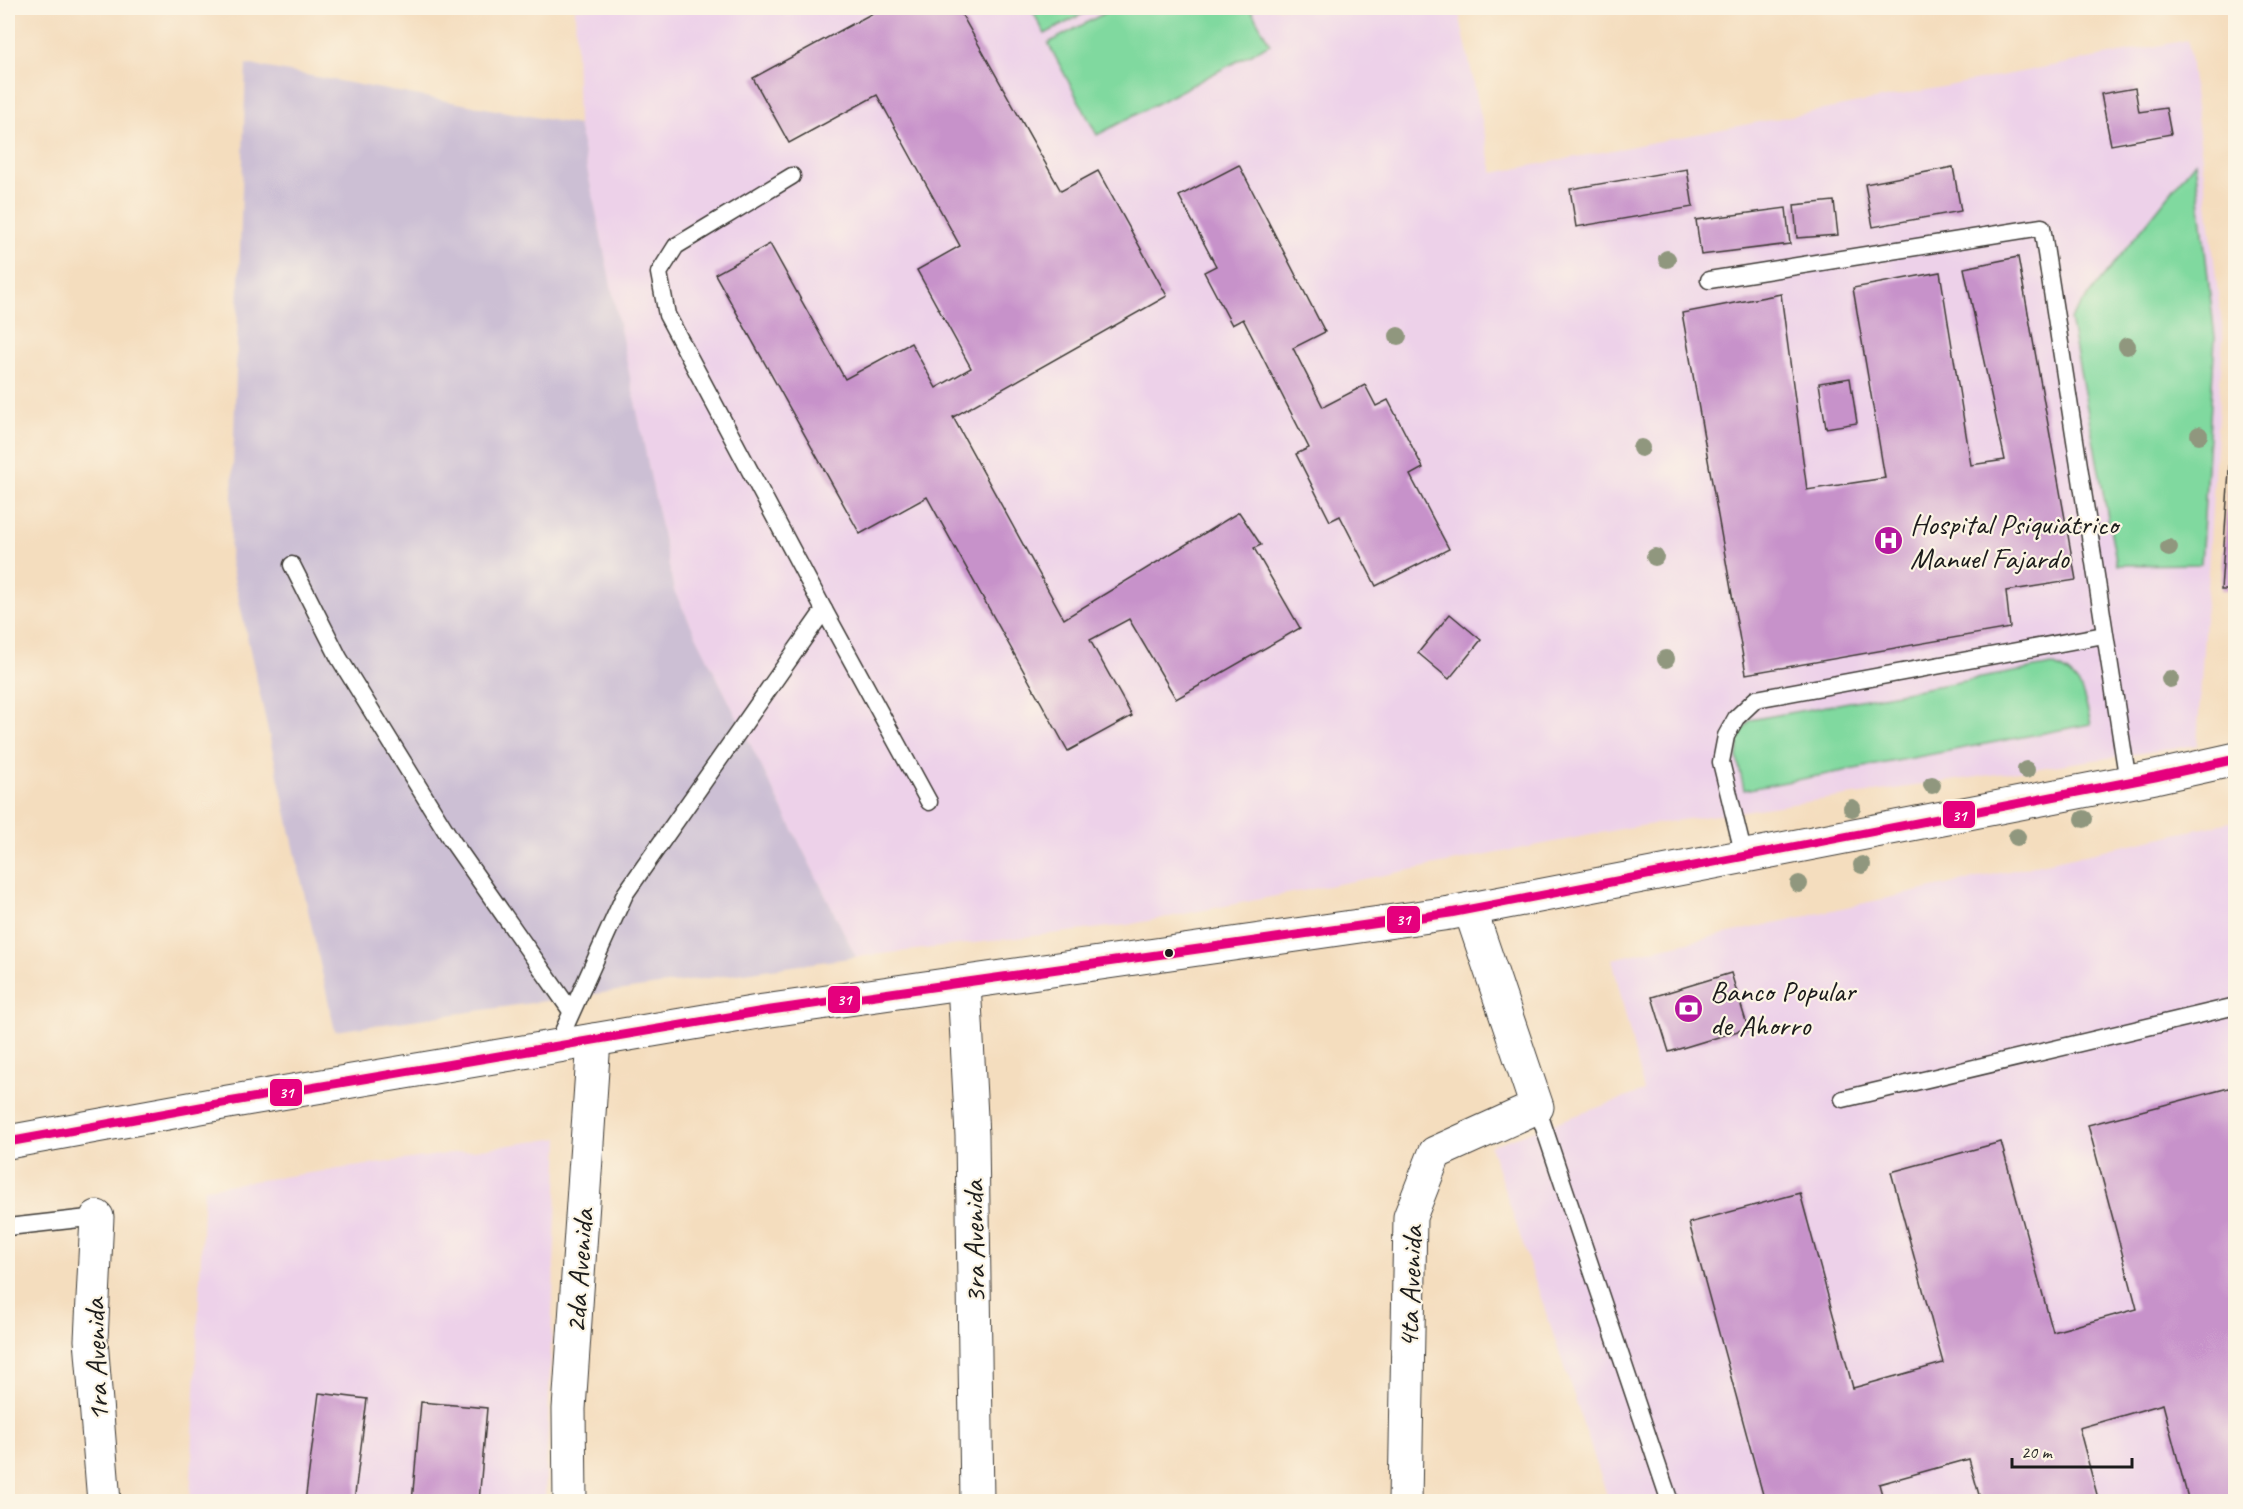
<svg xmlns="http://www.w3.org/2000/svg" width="2243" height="1509" font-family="Caveat,sans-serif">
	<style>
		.built { fill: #edd1e9 }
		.industrial { fill: #ccbfd4 }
		.green { fill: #80d99f; stroke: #4e7a5e; stroke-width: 1.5 }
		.building { fill: #c792ca }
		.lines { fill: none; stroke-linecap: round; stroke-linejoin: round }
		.service-casing { stroke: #3c3934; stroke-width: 19 }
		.minor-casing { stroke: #3c3934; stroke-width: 35 }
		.tertiary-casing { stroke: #3c3934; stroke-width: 35 }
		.secondary-casing { stroke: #3c3934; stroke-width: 35 }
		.service { stroke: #fff; stroke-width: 16 }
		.minor { stroke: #fff; stroke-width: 33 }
		.tertiary { stroke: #fff; stroke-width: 33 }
		.secondary { stroke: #fff; stroke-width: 33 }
		.bus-1-casing { stroke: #fcf5e5; stroke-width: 14 }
		.bus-1 { stroke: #e5007d; stroke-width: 9 }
		.tree { fill: #90977e }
		.bus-dot { fill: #1c1c1c; stroke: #fcf5e5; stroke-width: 2 }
		.labels { text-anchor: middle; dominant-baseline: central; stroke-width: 4.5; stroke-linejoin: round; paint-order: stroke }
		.poi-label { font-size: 30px; fill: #1c1c1c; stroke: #fcf5e5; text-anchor: start }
		.street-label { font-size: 30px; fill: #1c1c1c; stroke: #fcf5e5 }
		.line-badge { stroke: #fcf5e5; stroke-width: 2 }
		.badge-label { font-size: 16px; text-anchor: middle; font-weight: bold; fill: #fff }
	</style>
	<rect width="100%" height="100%" fill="#fcf5e5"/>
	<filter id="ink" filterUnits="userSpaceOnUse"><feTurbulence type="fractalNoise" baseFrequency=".0167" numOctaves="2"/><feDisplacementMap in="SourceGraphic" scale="12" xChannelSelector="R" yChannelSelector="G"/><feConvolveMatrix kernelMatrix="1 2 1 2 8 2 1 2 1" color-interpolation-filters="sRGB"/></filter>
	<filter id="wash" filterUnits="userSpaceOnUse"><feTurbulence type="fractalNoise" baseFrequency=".008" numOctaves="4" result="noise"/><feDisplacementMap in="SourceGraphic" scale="24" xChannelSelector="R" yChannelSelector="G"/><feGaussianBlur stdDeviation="1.35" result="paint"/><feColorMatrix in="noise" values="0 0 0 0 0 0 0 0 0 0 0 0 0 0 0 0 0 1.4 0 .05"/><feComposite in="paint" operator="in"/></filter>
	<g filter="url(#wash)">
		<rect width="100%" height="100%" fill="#f4ddbe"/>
		<!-- built -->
		<g class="built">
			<path d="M575 8H1458L1493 173 2188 40 2223 336 2197 745 1626 828 1127 925 856 957 674 591 578 125Z"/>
			<path d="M2235 821V1501H1609L1490 1146 1644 1091 1612 959Z"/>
			<path d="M559 1138 545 1501 190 1502 204 1188Z"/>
		</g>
		<!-- industrial -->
		<path class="industrial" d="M246 64 578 125 674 591 856 957 335 1031 230 560Z"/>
		<!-- green -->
		<g class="green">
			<path d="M1031 8H1094L1045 34Z"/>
			<path d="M1114 8H1250L1270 44 1097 135 1048 43Z"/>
			<path d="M2195 162 2215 338 2201 564 2117 565 2070 319Z"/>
			<path d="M2052 665C2084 677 2083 694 2091 724L1744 790 1737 757 1739 736 1750 720Z"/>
		</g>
		<g id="blocks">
			<!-- building -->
			<g class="building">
				<path d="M882 8H958L1061 191 1098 171 1167 296 953 417 1064 619 1239 512 1261 545 1254 548 1300 628 1176 699 1129 619 1090 640 1132 716 1068 751 927 497 860 534 715 274 770 244 845 379 911 343 936 388 971 368 917 270 960 246 877 95 789 143 753 78Z"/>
				<path d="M2135 88 2139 112 2166 108 2171 134 2111 145 2101 94Z"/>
				<path d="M1239 165 1325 332 1293 348 1323 407 1365 385 1376 406 1388 400 1423 468 1410 475 1449 549 1376 586 1340 516 1330 521 1296 454 1309 448 1243 319 1232 325 1204 272 1216 266 1179 196Z"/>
				<path d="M1953 167 1961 211 1873 227 1865 184Z"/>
				<path d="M1687 169 1693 207 1576 227 1570 189Z"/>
				<path d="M1834 201 1838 235 1797 238 1794 205Z"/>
				<path d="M1786 208 1790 244 1701 255 1696 220Z"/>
				<path d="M2018 257 2076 580 2006 591 2010 628 1746 674 1682 313 1781 294 1807 490 1885 478 1853 288 1940 272 1971 465 2005 460 1964 268Z"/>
				<path d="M1850 378 1857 423 1826 428 1819 383Z"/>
				<path d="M2234 396H2236V590H2221Z"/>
				<path d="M1450 614 1481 640 1449 679 1418 653Z"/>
				<path d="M1731 973 1748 1028 1669 1052 1652 997Z"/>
				<path d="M2236 1086V1502H2189L2163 1404 2079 1428 2099 1502H1981L1969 1459 1879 1484 1884 1502H1765L1689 1223 1800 1193 1853 1388 1943 1363 1891 1172 2001 1142 2053 1332 2137 1309 2088 1125Z"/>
				<path d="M319 1393 367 1399 354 1502H305Z"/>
				<path d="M421 1402 487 1408 479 1502H412Z"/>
			</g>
		</g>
	</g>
	<g filter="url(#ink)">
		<use href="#blocks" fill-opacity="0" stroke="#3c3934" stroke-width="1.5"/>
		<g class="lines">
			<defs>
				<g id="service">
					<path d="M792 176 676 246 659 273 667 315 824 610 929 802"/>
					<path d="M1709 280 2042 227 2128 782"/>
					<path d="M292 565 339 658 452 841 571 1011"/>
					<path d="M1744 856 1721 762 1726 736 1736 718 1756 699 2104 635"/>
					<path d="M556 1047 625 894 824 610"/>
					<path d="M1843 1099 2236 1006"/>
					<path d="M1537 1107 1670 1502"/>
					<path d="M8 1227 97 1217"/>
				</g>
				<g id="minor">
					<path d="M97 1217 91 1340 104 1502"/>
					<path d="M570 1502 569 1409 594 1040"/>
					<path d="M1405 1502 1410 1217 1435 1153 1537 1107 1470 909"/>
				</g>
				<path id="tertiary" d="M964 983 972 1136 977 1502"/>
				<path id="secondary" d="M8 1142 228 1102 764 1011 1450 913 2155 777 2236 759"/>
			</defs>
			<!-- service casing -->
			<use href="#service" class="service-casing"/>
			<!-- minor casing -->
			<use href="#minor" class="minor-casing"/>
			<!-- tertiary casing -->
			<use href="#tertiary" class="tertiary-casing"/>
			<!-- secondary casing -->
			<use href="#secondary" class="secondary-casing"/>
			<!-- service -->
			<use href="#service" class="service"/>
			<!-- minor -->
			<use href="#minor" class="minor"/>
			<!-- tertiary -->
			<use href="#tertiary" class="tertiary"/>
			<!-- secondary -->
			<use href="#secondary" class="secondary"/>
			<defs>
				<path id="bus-1" d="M8 1142 228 1102 764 1011 1450 913 2155 777 2236 759"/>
			</defs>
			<!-- bus-1 casing -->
			<use href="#bus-1" class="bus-1-casing"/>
			<!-- bus-1 -->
			<use href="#bus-1" class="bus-1"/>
		</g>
		<!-- trees -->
		<g class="tree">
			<circle cx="1667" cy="259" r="9"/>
			<circle cx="1398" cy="336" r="9"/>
			<circle cx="2127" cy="346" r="9"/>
			<circle cx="2199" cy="435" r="9"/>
			<circle cx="1641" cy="448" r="9"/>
			<circle cx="2169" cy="548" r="9"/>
			<circle cx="1655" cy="557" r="9"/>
			<circle cx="1666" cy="659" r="9"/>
			<circle cx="2170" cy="679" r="9"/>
			<circle cx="2026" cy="770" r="9"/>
			<circle cx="1932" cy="785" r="9"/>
			<circle cx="1852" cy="808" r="9"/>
			<circle cx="2084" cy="819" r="9"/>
			<circle cx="2017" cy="837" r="9"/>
			<circle cx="1862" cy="865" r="9"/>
			<circle cx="1799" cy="884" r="9"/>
		</g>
	</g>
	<!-- icons -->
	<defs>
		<symbol id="hospital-disc" viewBox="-11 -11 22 22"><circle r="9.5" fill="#b5179e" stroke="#fcf5e5"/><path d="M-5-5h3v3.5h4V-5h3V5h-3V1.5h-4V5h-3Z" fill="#fff"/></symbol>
		<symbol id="bank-disc" viewBox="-11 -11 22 22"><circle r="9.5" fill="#b5179e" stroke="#fcf5e5"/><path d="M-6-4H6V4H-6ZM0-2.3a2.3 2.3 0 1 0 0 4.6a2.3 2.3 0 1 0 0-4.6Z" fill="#fff"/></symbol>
	</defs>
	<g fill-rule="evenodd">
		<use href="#hospital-disc" x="1872" y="524" width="33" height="33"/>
		<use href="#bank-disc" x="1672" y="992" width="33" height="33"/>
	</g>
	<!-- markers -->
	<circle class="bus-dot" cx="1169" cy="953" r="5"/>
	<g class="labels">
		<!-- poi labels -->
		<g class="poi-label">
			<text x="1910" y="524">Hospital Psiquiátrico<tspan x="1910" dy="34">Manuel Fajardo</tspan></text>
			<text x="1710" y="991">Banco Popular<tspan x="1710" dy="34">de Ahorro</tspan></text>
		</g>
		<!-- street labels -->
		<g class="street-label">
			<text transform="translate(974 1242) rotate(-91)">3ra Avenida</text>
			<text transform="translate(579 1271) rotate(-86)">2da Avenida</text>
			<text transform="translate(1410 1287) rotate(-88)">4ta Avenida</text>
			<text transform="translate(96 1360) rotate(-92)">1ra Avenida</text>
		</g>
	</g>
	<g class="line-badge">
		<rect x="1942" y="800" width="34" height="29" rx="6" fill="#e5007d"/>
		<rect x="1386" y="905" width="35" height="29" rx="6" fill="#e5007d"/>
		<rect x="827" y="985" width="34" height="29" rx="6" fill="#e5007d"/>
		<rect x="269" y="1078" width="34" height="29" rx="6" fill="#e5007d"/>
	</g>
	<g class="badge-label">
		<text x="1959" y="821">31</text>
		<text x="1403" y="925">31</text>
		<text x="844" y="1005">31</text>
		<text x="286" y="1098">31</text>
	</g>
	<!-- margin -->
	<rect width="2243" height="1509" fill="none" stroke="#fcf5e5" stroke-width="30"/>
	<!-- scale -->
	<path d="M2012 1458v9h120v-9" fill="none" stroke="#1c1c1c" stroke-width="3"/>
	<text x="2021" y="1458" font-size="18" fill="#1c1c1c" stroke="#fcf5e5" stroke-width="4.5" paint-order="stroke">20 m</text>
</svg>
